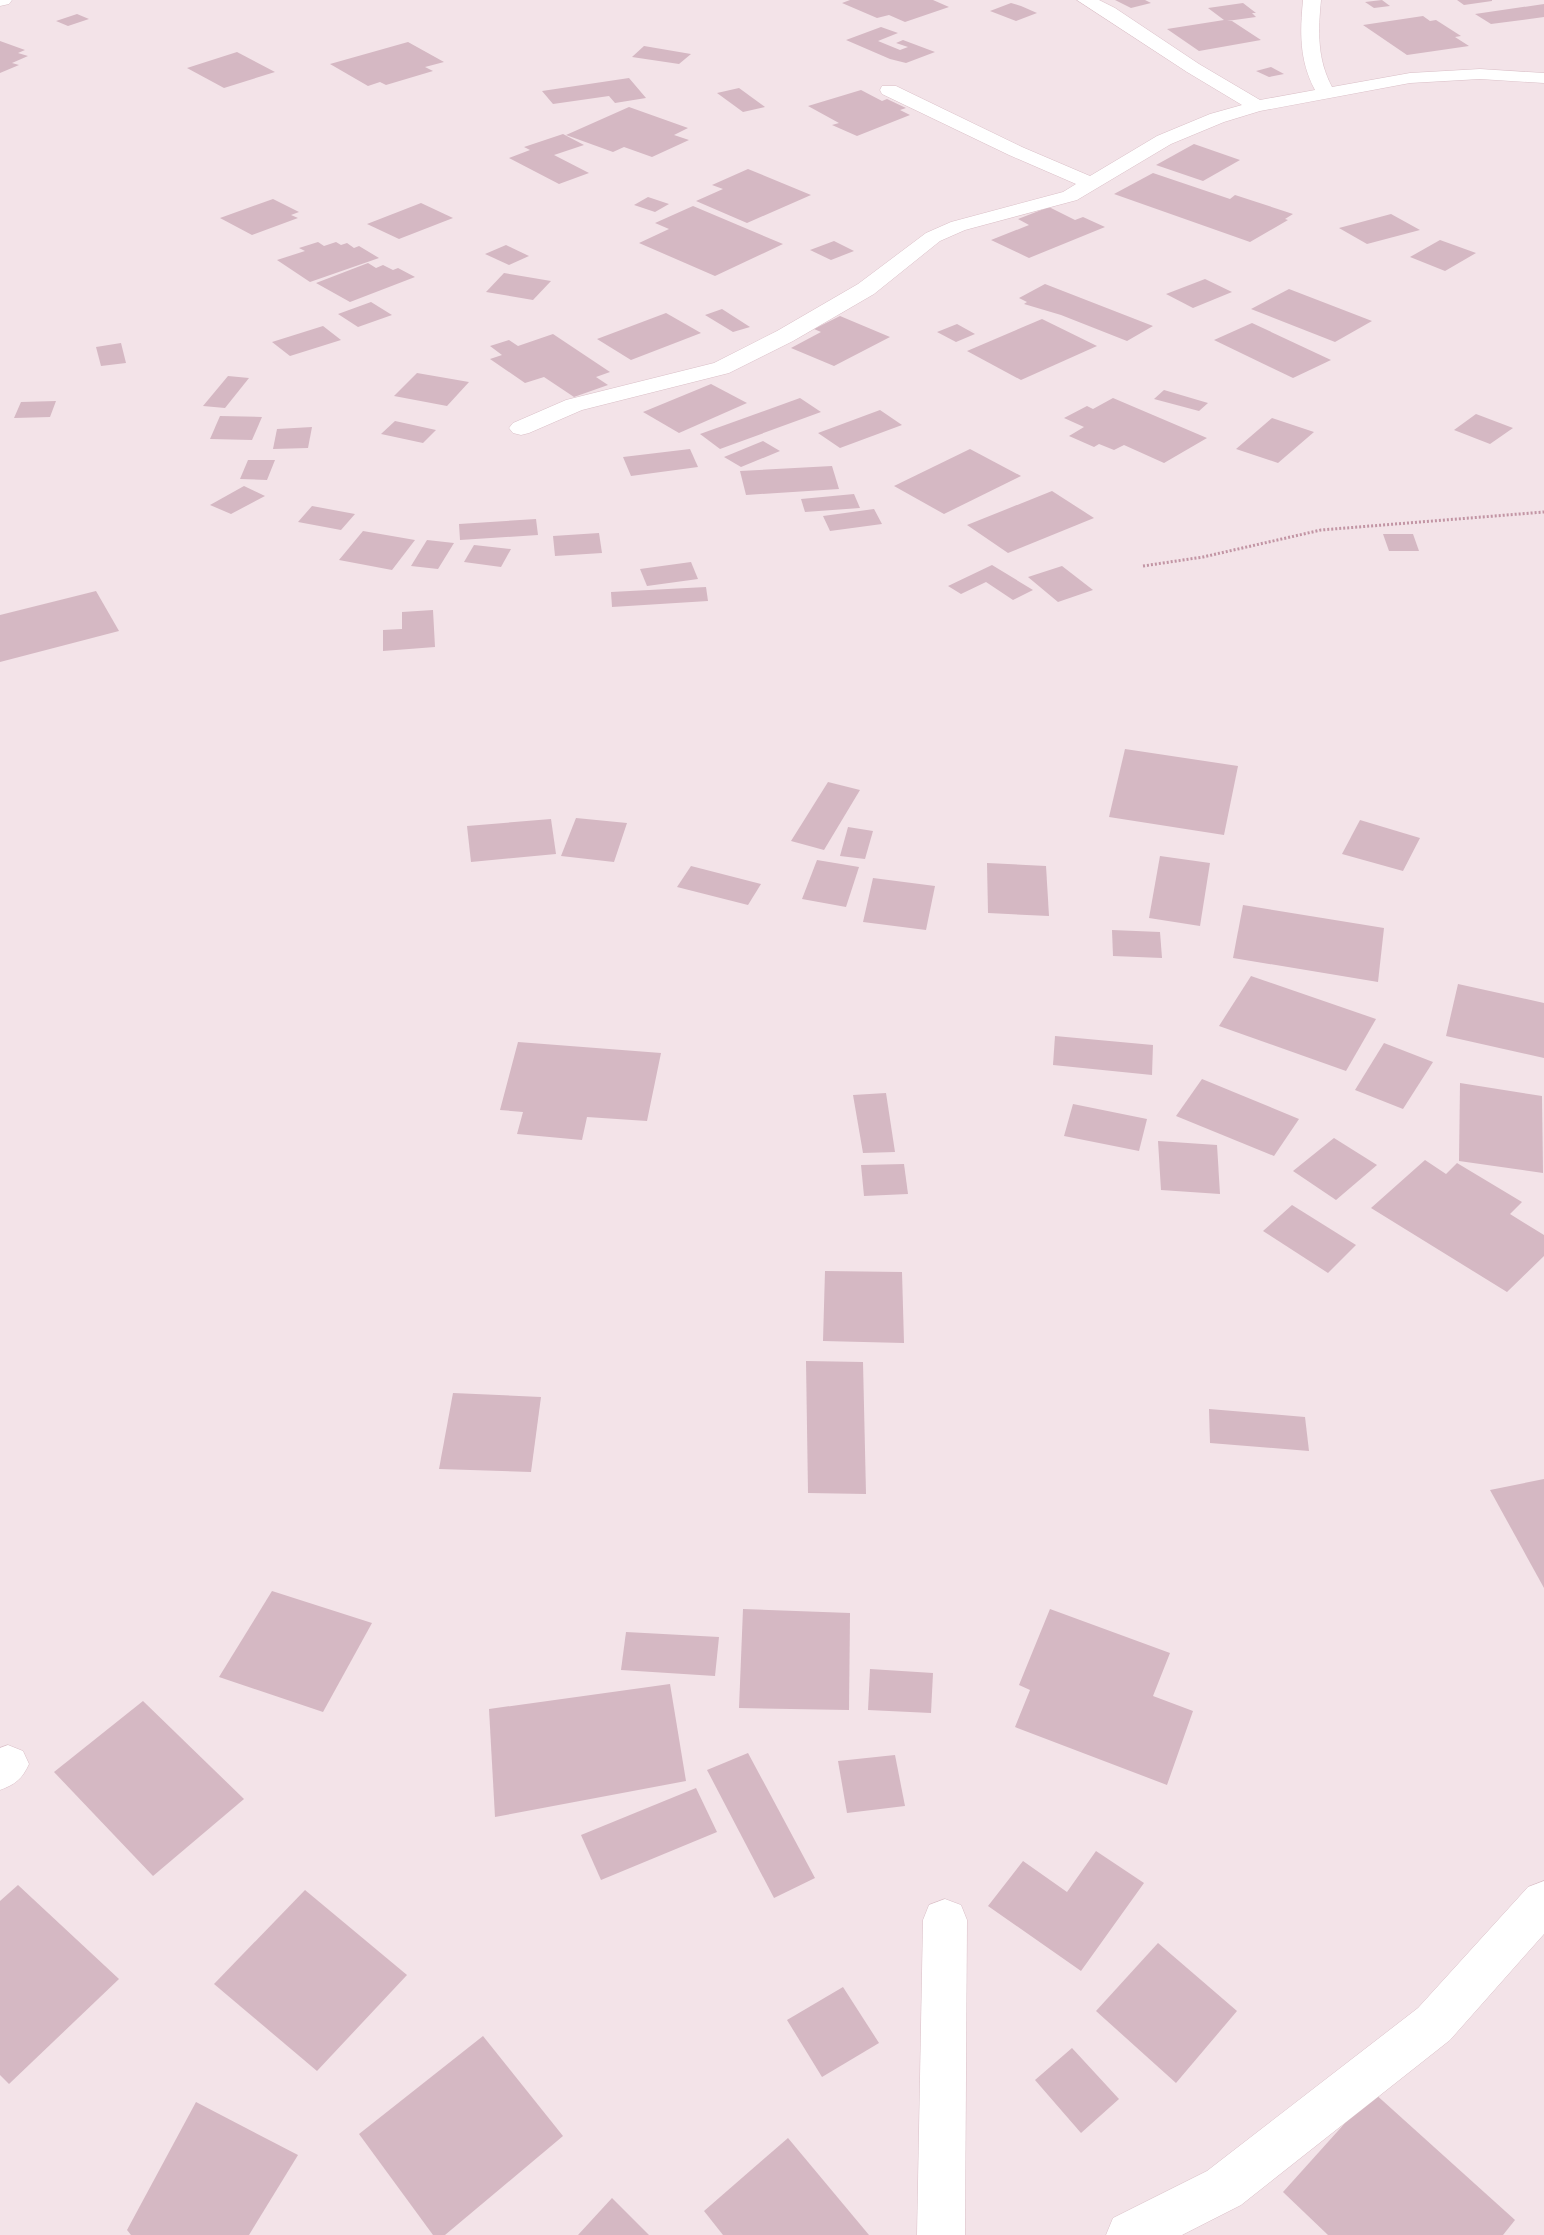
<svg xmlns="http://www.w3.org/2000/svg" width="1544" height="2235" font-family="Manrope,sans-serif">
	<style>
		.building { fill: #d5b8c3 }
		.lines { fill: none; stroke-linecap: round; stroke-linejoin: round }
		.street-casing { stroke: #dabfc7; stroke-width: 1 }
		.path { stroke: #c295a4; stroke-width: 3; stroke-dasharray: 2 2; stroke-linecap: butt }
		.street { fill: #fff; fill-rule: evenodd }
	</style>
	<rect width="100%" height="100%" fill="#f3e3e8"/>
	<!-- building -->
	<g class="building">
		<path d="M850 0H933L949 7 905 22 889 15 877 18 842 3Z"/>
		<path d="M1115 0H1145L1151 3 1131 8Z"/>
		<path d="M1382 0 1390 6 1374 8 1365 2Z"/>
		<path d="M1457 0H1492V1L1464 5Z"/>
		<path d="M1011 3 1021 6 1037 13 1016 21 990 11Z"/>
		<path d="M1243 3 1256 13H1252L1256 17 1227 21H1232L1261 40 1199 51 1167 29 1224 20 1208 8Z"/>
		<path d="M1544 4V17L1491 24 1475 14Z"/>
		<path d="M77 14 89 19 68 26 56 21Z"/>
		<path d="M1423 16 1430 21 1436 20 1461 36 1455 37 1469 46 1407 55 1363 25Z"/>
		<path d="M881 27 898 33 878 41 900 50 908 47 896 43 903 40 935 52 906 63 890 59 846 40Z"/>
		<path d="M0 41 25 50 18 53 28 56 12 63 19 65 0 73Z"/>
		<path d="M408 42 444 62 425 67 433 71 386 85 380 82 368 86 330 64Z"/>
		<path d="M644 46 691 54 679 64 632 57Z"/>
		<path d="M237 52 275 72 224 88 187 68Z"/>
		<path d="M1271 67 1284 74 1269 77 1256 71Z"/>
		<path d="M629 78 646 98 615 103 609 96 553 104 542 91Z"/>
		<path d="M739 88 765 107 743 112 717 93Z"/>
		<path d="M861 90 882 101 887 99 906 108 900 110 910 115 857 136 832 125 839 123 808 106Z"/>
		<path d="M629 107 688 128 674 135 689 140 652 157 624 147 613 152 566 135Z"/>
		<path d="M563 134 584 145 554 155 589 173 559 184 509 158 530 150 524 147Z"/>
		<path d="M1194 144 1240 160 1203 181 1156 165Z"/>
		<path d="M748 169 811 195 747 223 696 201 723 189 712 185Z"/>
		<path d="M1153 173 1230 199 1235 195 1293 214 1285 219 1288 220 1250 242 1114 194Z"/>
		<path d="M648 197 669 204 655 212 634 205Z"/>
		<path d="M273 199 299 212 291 215 298 218 252 235 220 218Z"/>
		<path d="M421 203 453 218 399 239 367 224Z"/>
		<path d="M693 206 783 244 715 276 639 243 669 229 655 223Z"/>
		<path d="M1049 207 1075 220 1083 217 1105 227 1029 258 991 240 1029 225 1018 219Z"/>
		<path d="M1391 214 1420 230 1367 244 1339 228Z"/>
		<path d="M1440 240 1476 253 1445 271 1410 257Z"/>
		<path d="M834 241 854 251 831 260 810 250Z"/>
		<path d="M318 242 324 246 336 242 341 245 347 243 354 248 359 246 379 258 310 282 277 260 305 251 299 248Z"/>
		<path d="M506 245 529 256 509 265 485 254Z"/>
		<path d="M368 263 376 268 383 265 393 270 398 268 415 277 350 302 316 283Z"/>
		<path d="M504 273 551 281 533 300 486 292Z"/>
		<path d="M1205 279 1232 292 1193 308 1166 294Z"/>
		<path d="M1045 284 1153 326 1127 341 1061 315 1024 304 1027 302 1019 298Z"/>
		<path d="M1289 289 1372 321 1335 342 1251 309Z"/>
		<path d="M371 302 392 315 358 327 338 314Z"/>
		<path d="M722 309 750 327 733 332 705 315Z"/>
		<path d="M666 313 701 333 631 360 597 339Z"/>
		<path d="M840 316 890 337 834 366 791 348 821 332 814 329Z"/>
		<path d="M1042 319 1097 346 1021 380 967 351Z"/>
		<path d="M1252 323 1331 360 1293 378 1214 340Z"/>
		<path d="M957 324 975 334 956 342 937 332Z"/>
		<path d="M323 326 341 340 290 356 272 342Z"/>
		<path d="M553 334 610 372 596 377 608 385 574 397 544 377 525 383 490 359 502 355 490 346 509 340 518 346Z"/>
		<path d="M121 343 126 363 101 366 96 347Z"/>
		<path d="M417 373 469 382 447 406 394 396Z"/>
		<path d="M228 376 249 378 225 408 203 406Z"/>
		<path d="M711 384 747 403 679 433 643 412Z"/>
		<path d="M1164 390 1208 403 1199 411 1154 399Z"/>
		<path d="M800 398 821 412 720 449 700 434Z"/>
		<path d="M1113 398 1207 438 1164 463 1124 445 1114 450 1099 444 1094 447 1069 436 1084 427 1064 418 1087 406 1093 409Z"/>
		<path d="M56 401 50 417 14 418 21 402Z"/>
		<path d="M880 410 902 425 840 448 818 433Z"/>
		<path d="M1476 414 1513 428 1490 444 1454 430Z"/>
		<path d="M220 416 262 417 252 440 210 439Z"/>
		<path d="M1272 418 1314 432 1278 463 1236 449Z"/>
		<path d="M395 421 436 430 423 443 381 434Z"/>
		<path d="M312 427 308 448 273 449 277 429Z"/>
		<path d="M763 441 780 451 741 467 724 457Z"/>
		<path d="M690 449 698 467 631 476 623 457Z"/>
		<path d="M970 449 1021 476 944 514 894 486Z"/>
		<path d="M248 460H275L267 480 240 479Z"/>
		<path d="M832 466 839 489 746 495 740 471Z"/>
		<path d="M244 486 265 496 231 514 210 505Z"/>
		<path d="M1052 491 1094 518 1008 553 967 525Z"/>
		<path d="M854 494 860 508 805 512 801 499Z"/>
		<path d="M312 506 355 514 341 530 298 522Z"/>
		<path d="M874 509 882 524 830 531 823 516Z"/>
		<path d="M536 519 538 535 460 540 459 524Z"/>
		<path d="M363 531 415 540 392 570 339 560Z"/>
		<path d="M599 533 602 553 555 556 553 536Z"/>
		<path d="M1383 534H1413L1419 551H1389Z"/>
		<path d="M427 540 454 543 438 569 411 566Z"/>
		<path d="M474 545 511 549 501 567 464 562Z"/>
		<path d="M691 562 698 579 647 586 640 569Z"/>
		<path d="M992 565 1033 590 1013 600 986 582 961 594 948 586Z"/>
		<path d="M1062 566 1093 590 1058 602 1028 577Z"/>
		<path d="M706 587 708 601 612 607 611 592Z"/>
		<path d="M96 591 119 631 0 662V615Z"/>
		<path d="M433 610 435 647 383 651V630L402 629V612Z"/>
		<path d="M1125 749 1238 766 1224 835 1109 817Z"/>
		<path d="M828 782 860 790 824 850 791 841Z"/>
		<path d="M576 818 627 823 614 862 561 856Z"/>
		<path d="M551 819 556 854 471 862 467 826Z"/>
		<path d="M1360 820 1420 838 1403 871 1342 854Z"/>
		<path d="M848 827 873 831 865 859 840 856Z"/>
		<path d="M1160 856 1210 863 1200 926 1149 918Z"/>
		<path d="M817 860 859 867 846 907 802 899Z"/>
		<path d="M987 863 1046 866 1049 916 988 913Z"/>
		<path d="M691 866 761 884 748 905 677 887Z"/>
		<path d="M873 878 935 886 926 930 863 922Z"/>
		<path d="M1243 905 1384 928 1378 982 1233 958Z"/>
		<path d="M1112 930 1160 932 1162 958 1113 956Z"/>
		<path d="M1251 976 1376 1019 1346 1071 1219 1026Z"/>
		<path d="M1458 984 1544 1003V1058L1446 1036Z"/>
		<path d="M1055 1036 1153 1045 1152 1075 1053 1065Z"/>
		<path d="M518 1042 661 1053 647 1121 587 1117 582 1140 517 1134 523 1112 500 1110Z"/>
		<path d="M1384 1043 1433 1062 1403 1109 1355 1090Z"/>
		<path d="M1202 1079 1299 1119 1274 1156 1176 1116Z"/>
		<path d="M1460 1083 1542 1096 1543 1173 1459 1161Z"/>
		<path d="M886 1093 895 1152 863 1153 853 1095Z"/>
		<path d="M1073 1104 1147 1119 1139 1151 1064 1136Z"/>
		<path d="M1334 1138 1377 1165 1336 1200 1293 1171Z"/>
		<path d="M1158 1141 1217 1145 1220 1194 1161 1190Z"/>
		<path d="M1425 1160 1446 1174 1457 1163 1522 1202 1510 1214 1544 1235V1256L1507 1292 1371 1208Z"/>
		<path d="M904 1164 908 1194 864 1196 861 1165Z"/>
		<path d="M1292 1205 1356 1245 1328 1273 1263 1231Z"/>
		<path d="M825 1271 902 1272 904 1343 823 1341Z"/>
		<path d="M806 1361 863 1362 866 1494 808 1493Z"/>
		<path d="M453 1393 541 1397 531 1472 439 1469Z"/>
		<path d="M1209 1409 1305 1417 1309 1451 1210 1443Z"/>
		<path d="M1544 1479V1588L1490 1490Z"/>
		<path d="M272 1591 372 1623 323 1712 219 1677Z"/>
		<path d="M743 1609 850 1613 849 1710 739 1708Z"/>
		<path d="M1050 1609 1170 1653 1153 1696 1193 1711 1167 1785 1015 1727 1030 1690 1019 1685Z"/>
		<path d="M626 1632 719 1637 715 1676 621 1670Z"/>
		<path d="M870 1669 933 1673 931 1713 868 1710Z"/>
		<path d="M670 1684 686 1781 495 1817 489 1709Z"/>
		<path d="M143 1701 244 1799 153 1876 54 1772Z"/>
		<path d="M748 1753 815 1878 774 1898 707 1770Z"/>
		<path d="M895 1755 905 1806 847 1813 838 1761Z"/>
		<path d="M696 1788 717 1832 601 1880 581 1835Z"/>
		<path d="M1096 1851 1144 1883 1081 1971 988 1906 1023 1861 1067 1892Z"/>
		<path d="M18 1885 119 1979 9 2084 0 2075V1901Z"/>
		<path d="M305 1890 407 1975 317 2071 214 1984Z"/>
		<path d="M1158 1943 1237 2011 1176 2083 1096 2011Z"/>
		<path d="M843 1987 879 2043 822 2077 787 2020Z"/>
		<path d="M483 2036 563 2136 445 2235H433L359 2134Z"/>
		<path d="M1072 2048 1119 2099 1081 2133 1035 2080Z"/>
		<path d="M1373 2092 1515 2220 1503 2235H1328L1283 2192Z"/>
		<path d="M196 2102 298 2155 249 2235H131L127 2230Z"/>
		<path d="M788 2138 869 2235H723L704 2211Z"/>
		<path d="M612 2198 649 2235H578Z"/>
	</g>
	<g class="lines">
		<defs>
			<g id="street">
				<path d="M0 0H12L9 4 0 6Z"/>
				<path d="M1077 0H1099L1115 8 1199 64 1260 100 1315 90C1299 60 1300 32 1303 0H1321C1318 31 1317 59 1332 87L1410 73 1480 69 1544 73V83L1480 79 1410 83 1260 111 1224 122 1171 144 1077 200 965 230 940 241 874 294 793 341 729 373 582 410 529 433 521 435 513 433 509 428 513 423 566 400 714 363 777 331 858 284 926 233 951 222 1063 192 1076 184 1009 155 882 94 880 90 882 86H896L1022 147 1090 176 1157 136 1210 114 1242 105 1187 72Z"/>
				<path d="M8 1745 23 1751 29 1764C22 1779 16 1784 0 1790V1748Z"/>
				<path d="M1544 1881V1934L1450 2040 1241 2205 1182 2235H1106L1113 2218 1207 2171 1418 2008 1528 1887Z"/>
				<path d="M945 1899 961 1905 967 1920 965 2235H917L923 1920 929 1905Z"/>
			</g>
		</defs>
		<!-- street casing -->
		<use href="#street" class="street-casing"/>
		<!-- path -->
		<path class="path" d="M1143 566 1203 557 1321 530 1544 512"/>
		<!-- street -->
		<use href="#street" class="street"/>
	</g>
</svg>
